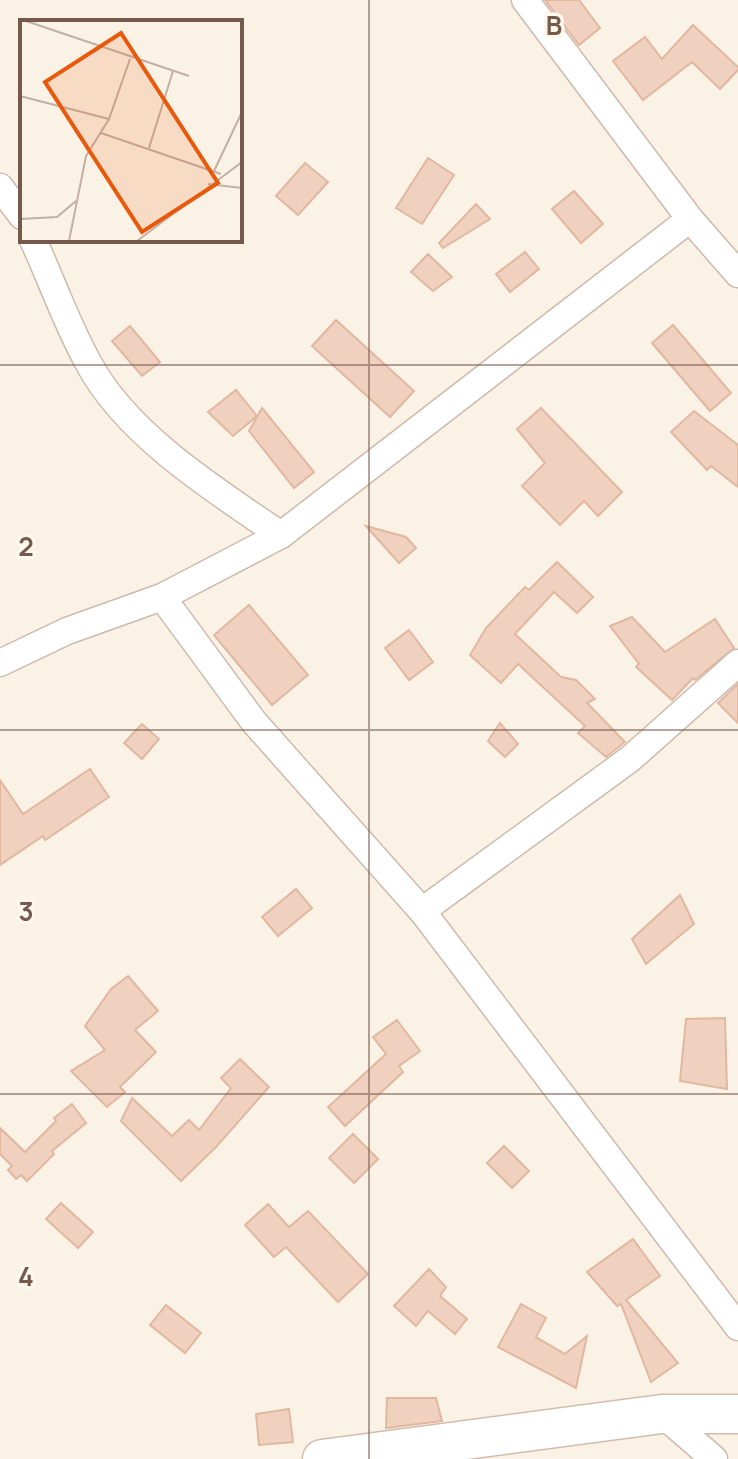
<svg xmlns="http://www.w3.org/2000/svg" width="738" height="1459" font-family="Manrope,sans-serif">
	<style>
		.building { fill: #f0d1bf; stroke: #e2b7a0; stroke-width: 2 }
		.lines { fill: none; stroke-linecap: round; stroke-linejoin: round }
		.street-casing { stroke: #cdbaad; stroke-width: 29 }
		.secondary-casing { stroke: #d2bcad; stroke-width: 41 }
		.street { stroke: #fff; stroke-width: 26 }
		.secondary { stroke: #fff; stroke-width: 38 }
		.grid { fill: none; stroke: #74594c; stroke-width: 2; stroke-opacity: 0.55 }
		.inset-road { fill: none; stroke: #c1b0a3; stroke-width: 2 }
		.view { fill: #e8590c; fill-opacity: 0.15; stroke: #e8590c; stroke-width: 4 }
		.inset-edge { fill: none; stroke: #74594c; stroke-width: 4 }
		.grid-label { font-size: 26px; text-anchor: middle; font-weight: bold; fill: #74594c; stroke: #fef7ec; stroke-width: 7; stroke-linejoin: round; paint-order: stroke }
	</style>
	<rect width="100%" height="100%" fill="#fbf2e6"/>
	<!-- building -->
	<g class="building">
		<path d="M545 0H579L600 28 579 45Z"/>
		<path d="M693 25 738 67V70L720 89 692 62 643 100 613 61 645 37 662 59Z"/>
		<path d="M428 158 454 175 422 224 396 208Z"/>
		<path d="M305 163 328 182 298 215 276 196Z"/>
		<path d="M574 191 603 224 581 243 552 209Z"/>
		<path d="M476 204 490 219 443 248 439 243Z"/>
		<path d="M525 252 539 269 510 292 496 274Z"/>
		<path d="M428 254 452 277 433 291 411 272Z"/>
		<path d="M336 320 414 391 390 417 312 346Z"/>
		<path d="M673 325 731 393 710 411 652 343Z"/>
		<path d="M130 326 160 362 142 376 112 341Z"/>
		<path d="M236 390 257 416 233 436 208 412Z"/>
		<path d="M262 408 314 472 294 488 249 431Z"/>
		<path d="M541 408 622 492 598 516 584 501 560 525 522 486 545 463 517 429Z"/>
		<path d="M694 411 738 445V487L711 466 707 470 671 432Z"/>
		<path d="M366 526 406 537 416 548 399 563Z"/>
		<path d="M557 562 593 597 577 613 554 592 515 634 561 677 576 680 595 699 587 703 625 742 606 757 578 733 585 726 518 664 501 683 470 655 486 628 525 587 529 590Z"/>
		<path d="M249 605 308 675 272 705 214 635Z"/>
		<path d="M632 617 665 652 715 619 734 648 695 680 693 678 672 700 636 667 639 664 610 626Z"/>
		<path d="M409 630 433 662 409 680 385 648Z"/>
		<path d="M738 684V723L718 703Z"/>
		<path d="M500 723 518 744 505 757 488 741Z"/>
		<path d="M142 724 159 739 142 759 124 743Z"/>
		<path d="M90 769 109 797 45 840 43 836 0 865V780L23 814Z"/>
		<path d="M296 889 312 908 278 936 262 917Z"/>
		<path d="M680 895 694 924 646 964 632 939Z"/>
		<path d="M128 976 158 1011 135 1030 156 1052 120 1087 125 1092 107 1107 71 1071 105 1050 85 1026 111 989Z"/>
		<path d="M725 1018 727 1089 680 1081 686 1019Z"/>
		<path d="M397 1020 420 1051 399 1066 403 1072 345 1126 328 1107 386 1054 373 1037Z"/>
		<path d="M240 1059 269 1087 216 1147 181 1181 121 1121 132 1098 172 1136 189 1120 199 1130 231 1088 221 1078Z"/>
		<path d="M72 1104 86 1123 52 1151 54 1154 27 1181 21 1175 16 1179 8 1170 12 1166 0 1154V1128L25 1152 56 1121 54 1118Z"/>
		<path d="M353 1134 378 1159 354 1183 329 1158Z"/>
		<path d="M504 1146 529 1171 512 1188 487 1163Z"/>
		<path d="M61 1203 93 1232 78 1248 46 1219Z"/>
		<path d="M268 1204 289 1227 308 1211 368 1274 338 1302 286 1247 274 1257 245 1225Z"/>
		<path d="M633 1239 660 1276 626 1300 678 1363 651 1382 621 1304 617 1306 587 1272Z"/>
		<path d="M429 1269 446 1287 440 1296 467 1319 455 1334 428 1311 416 1326 394 1306Z"/>
		<path d="M521 1304 546 1318 536 1337 565 1354 587 1336 576 1388 498 1347Z"/>
		<path d="M166 1305 201 1333 185 1353 150 1325Z"/>
		<path d="M387 1398H436L442 1421 386 1428Z"/>
		<path d="M289 1409 293 1442 259 1445 256 1414Z"/>
	</g>
	<g class="lines">
		<defs>
			<g id="street">
				<path d="M525 0 690 219 738 274"/>
				<path d="M0 187 22 216"/>
				<path d="M33 240C52 281 67 325 89 364 127 435 216 491 281 535"/>
				<path d="M162 597 254 722 422 911 738 1327"/>
				<path d="M0 663 67 631 162 597 281 535 690 219"/>
				<path d="M422 911 630 759 738 663"/>
				<path d="M662 1414 714 1459"/>
			</g>
			<path id="secondary" d="M322 1459 662 1414H738"/>
		</defs>
		<!-- street casing -->
		<use href="#street" class="street-casing"/>
		<!-- secondary casing -->
		<use href="#secondary" class="secondary-casing"/>
		<!-- street -->
		<use href="#street" class="street"/>
		<!-- secondary -->
		<use href="#secondary" class="secondary"/>
	</g>
	<!-- grid -->
	<path class="grid" d="M369 0V1459M0 365H738M0 730H738M0 1094H738"/>
	<!-- overview -->
	<g transform="translate(20 20)">
		<rect width="222" height="222" fill="#fbf2e6"/>
		<path class="inset-road" d="M6 1 169 56M0 76 89 99M81 113 201 154M129 128 153 51M194 151 222 92M188 164 222 168M0 199 37 197 56 181M49 221 66 136 89 99 110 39M117 221 222 142"/>
		<path class="view" d="M101 13 198 163 122 212 25 62Z"/>
		<rect width="222" height="222" class="inset-edge"/>
	</g>
	<g class="grid-label">
		<text x="554" y="35">B</text>
		<text x="26" y="556">2</text>
		<text x="26" y="921">3</text>
		<text x="26" y="1286">4</text>
	</g>
</svg>
